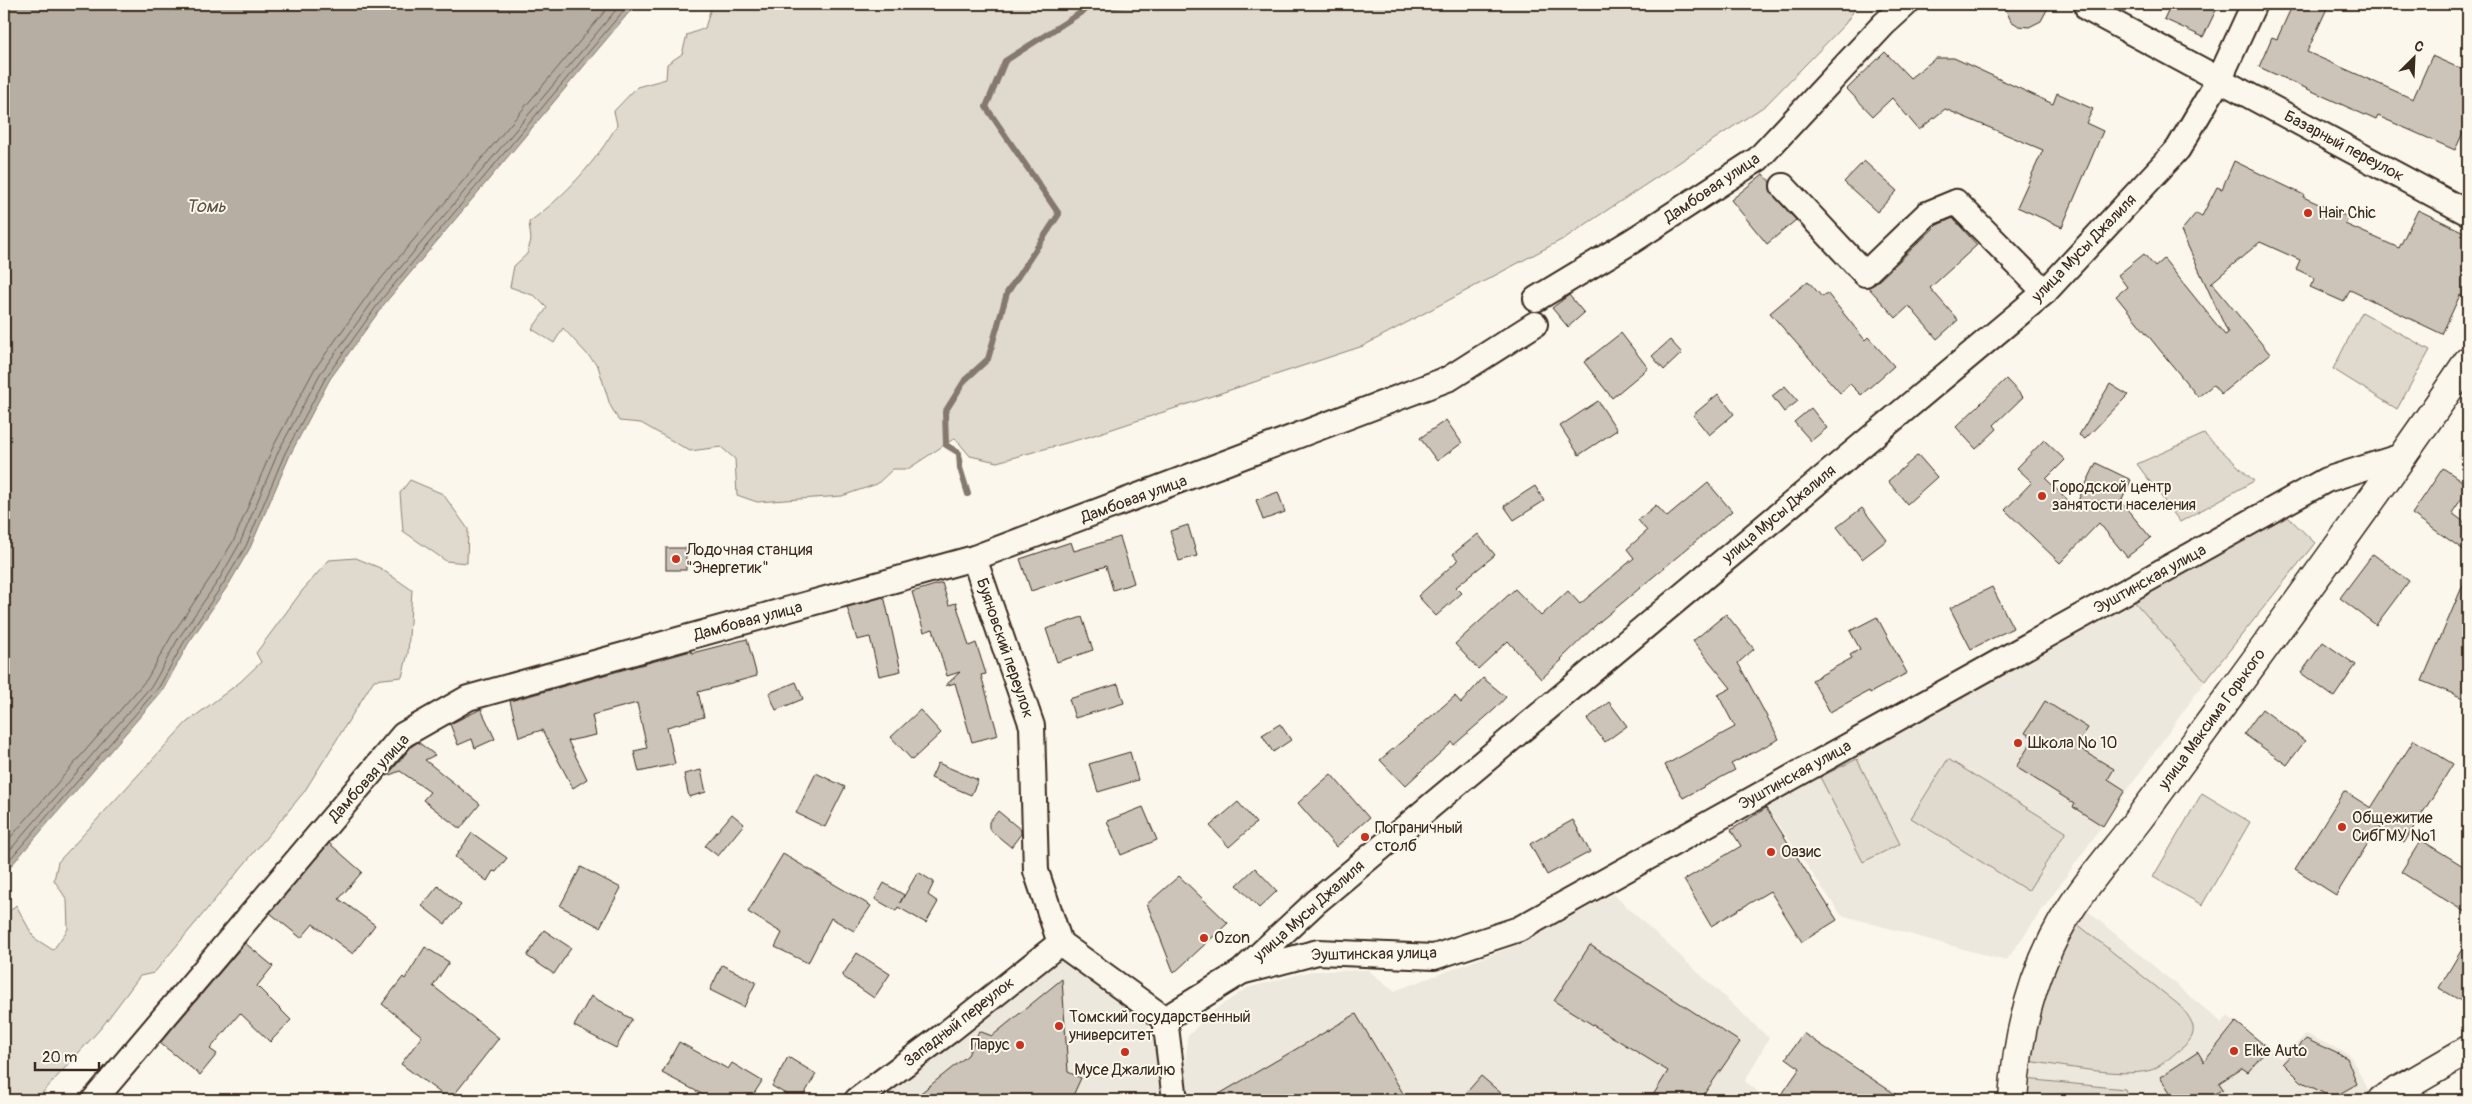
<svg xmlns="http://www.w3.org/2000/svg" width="2472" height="1104" font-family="Pangolin,sans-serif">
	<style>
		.built { fill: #ede8dd }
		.green { fill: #dfd9ce; stroke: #8d8276 }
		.water { fill: #b6aea2; stroke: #85796d }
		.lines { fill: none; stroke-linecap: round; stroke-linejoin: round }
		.shore { stroke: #6c5f53; stroke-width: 1 }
		.stream { stroke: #85796d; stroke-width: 6 }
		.building { fill: #ccc4b9; stroke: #3b2a1e }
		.minor-casing { stroke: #3b2a1e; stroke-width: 28 }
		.secondary-casing { stroke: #3b2a1e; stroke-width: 31 }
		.minor { stroke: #fbf7ec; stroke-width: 24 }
		.secondary { stroke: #fbf7ec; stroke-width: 28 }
		.poi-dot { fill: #c8321e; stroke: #fbf7ec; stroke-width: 2 }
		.labels { text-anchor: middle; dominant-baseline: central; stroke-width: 4; stroke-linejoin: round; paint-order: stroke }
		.street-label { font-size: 16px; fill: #3b2a1e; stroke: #fbf7ec }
		.poi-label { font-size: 16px; fill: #3b2a1e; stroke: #fbf7ec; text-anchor: start }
		.water-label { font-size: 18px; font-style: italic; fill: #605246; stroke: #fbf7ec }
	</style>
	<rect width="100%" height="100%" fill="#fbf7ec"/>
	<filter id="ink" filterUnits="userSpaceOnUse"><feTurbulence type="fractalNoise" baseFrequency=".02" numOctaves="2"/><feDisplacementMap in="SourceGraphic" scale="10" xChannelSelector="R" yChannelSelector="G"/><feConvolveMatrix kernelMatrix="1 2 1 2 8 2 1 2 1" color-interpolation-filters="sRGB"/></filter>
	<g filter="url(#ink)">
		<!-- built -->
		<g class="built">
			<path d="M2468 439V464L2457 457Z"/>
			<path d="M2131 598 2205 681 2006 961 1841 915 1765 805Z"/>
			<path d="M1613 894 1769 1038 1745 1081 1768 1100H1184L1187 1037 1211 1012 1247 988 1311 971 1368 970 1394 991 1525 942Z"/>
			<path d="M2084 908 2222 1023 2228 1016 2281 1059 2306 1034 2350 1055 2371 1095 2359 1100H2026L2025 1079 2045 989Z"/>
			<path d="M1063 958 1141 1016 1155 1037 1163 1100H876L1049 962Z"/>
		</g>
		<!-- green -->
		<g class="green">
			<path d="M712 4H1858L1845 24 1766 105 1565 238 1363 346 1088 437 997 462 970 456 955 438 908 469H893L877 484 842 496 757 502 737 495 735 459 721 447 690 451 641 423 619 421 610 405 598 366 563 328 554 343 532 329 547 308 535 296 510 287 514 266 527 254 531 240 529 222C564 197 596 162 617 125L614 111 637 87 666 79 667 64 682 54 687 35 705 28Z"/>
			<path d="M2362 312 2430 350 2397 409 2333 369Z"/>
			<path d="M2204 434 2254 481 2180 522 2137 464Z"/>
			<path d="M410 480 443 494 468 529 467 563 446 561 403 531 400 493Z"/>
			<path d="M2286 515 2315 543 2205 681 2131 598Z"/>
			<path d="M356 558 380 568 412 590 408 653 402 677 374 680 304 792 154 973 140 976 101 1028 36 1100H4V917L16 905 34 938 53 950 68 929 67 900 54 880 58 862 186 723 240 682 261 662 256 653 302 591 329 560Z"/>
			<path d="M1857 759 1900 844 1863 862 1820 777Z"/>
			<path d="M1948 759 2066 832 2028 891 1911 818Z"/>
			<path d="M2202 793 2250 822 2202 905 2153 877Z"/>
			<path d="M2076 923 2179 1005C2191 1018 2202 1032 2183 1047 2174 1054 2166 1062 2156 1068 2132 1081 2055 1064 2026 1061L2045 989Z"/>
			<path d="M2025 1079 2125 1089 2129 1100H2026Z"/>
		</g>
		<!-- water -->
		<path class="water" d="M4 4H636L385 303 330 379 290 455 250 548 229 584 188 644 163 690 4 874Z"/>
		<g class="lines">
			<!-- shore -->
			<g class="shore">
				<path d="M4 845 147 679 172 635 213 574 234 540 273 447 314 370 370 292 611 4"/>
				<path d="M4 857 153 684 178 639 220 578 240 543 279 450 320 374 376 297 621 4"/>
				<path d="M4 866 159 687 184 642 225 581 246 546 285 453 326 377 381 300 629 4"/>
			</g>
			<!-- stream -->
			<path class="stream" d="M968 494 960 468 959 453 946 445 945 412 965 380 988 359 1007 293 1059 214 986 107 1005 61 1088 8 1135 4"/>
		</g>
		<!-- building -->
		<g class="building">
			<path d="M2003 4H2050L2041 21 2029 27 2019 26 2011 21Z"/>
			<path d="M2171 4H2219L2203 37 2164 19Z"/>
			<path d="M2293 4H2329L2307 52 2413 99 2432 56 2468 72V122L2455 150 2378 116 2376 120 2259 67 2272 37 2277 39Z"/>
			<path d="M1885 52 1910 78 1936 58H1954L2053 104 2057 93 2093 109 2086 123 2103 131 2062 227 2017 207 2043 150 1945 109 1919 130 1892 98 1873 116 1847 89Z"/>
			<path d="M1864 161 1897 191 1877 212 1844 182Z"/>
			<path d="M2234 161 2304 195 2303 197 2348 217 2345 224 2399 248 2418 210 2468 234V299L2460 295 2442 334 2350 290 2344 302 2310 287 2315 278 2296 269 2300 260 2260 242 2210 284 2212 283 2270 354 2221 394 2213 385 2198 397 2116 296 2127 287 2118 275 2144 254 2155 267 2164 259 2225 335 2228 333 2181 231 2196 213 2202 216 2217 187 2222 189Z"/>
			<path d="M1763 174 1770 182V189L1773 195 1796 220 1767 244 1731 200Z"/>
			<path d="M1953 218 1977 245 1930 288 1958 320 1937 339 1909 306 1896 318 1868 287 1875 284 1937 225Z"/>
			<path d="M1808 281 1822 297 1827 293 1865 340 1868 337 1894 366 1861 395 1850 384 1840 393 1770 313Z"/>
			<path d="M1569 295 1584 313 1568 327 1552 308Z"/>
			<path d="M1621 333 1648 368 1612 398 1584 362Z"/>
			<path d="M1670 340 1682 353 1664 370 1652 356Z"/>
			<path d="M2006 379 2023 397 1994 425 1997 429 1976 449 1956 427Z"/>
			<path d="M2110 384 2128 395 2085 439 2079 435Z"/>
			<path d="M1785 386 1798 401 1784 412 1772 396Z"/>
			<path d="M1718 394 1734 414 1709 435 1693 415Z"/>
			<path d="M1598 401 1617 430 1579 455 1560 426Z"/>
			<path d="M1811 408 1827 428 1811 441 1794 422Z"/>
			<path d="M1446 420 1462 443 1437 461 1420 438Z"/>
			<path d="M2044 440 2065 460 2046 479 2075 507 2096 463 2131 480 2121 502 2151 538 2127 557 2099 523 2060 563 2005 510 2032 482 2017 468Z"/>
			<path d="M1918 455 1937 477 1907 504 1888 481Z"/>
			<path d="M2443 468 2468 485V489L2452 513 2468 525V553L2412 514Z"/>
			<path d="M1708 483 1732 511 1598 623 1561 659 1562 660 1541 679 1508 641 1478 669 1455 644 1515 589 1541 616 1568 591 1580 604 1634 558 1627 549 1647 531 1638 520 1656 505 1667 517Z"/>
			<path d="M1535 486 1544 501 1514 520 1504 506Z"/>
			<path d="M1278 492 1285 512 1263 520 1256 500Z"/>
			<path d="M1862 508 1887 540 1862 559 1837 527Z"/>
			<path d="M1188 525 1197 556 1179 561 1170 531Z"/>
			<path d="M1478 534 1495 555 1456 587 1462 593 1436 616 1418 596 1458 560 1453 554Z"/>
			<path d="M1120 537 1134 583 1113 590 1106 566 1031 591 1020 559 1071 542 1074 551Z"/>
			<rect x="666" y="548" width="20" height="22"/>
			<path d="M2373 554 2409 581 2376 625 2340 598Z"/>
			<path d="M2468 573V700L2422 681Z"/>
			<path d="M942 583 949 605 956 603 969 646 976 643 986 674 981 675 998 735 972 742 955 683 945 686 960 672 947 676 933 629 924 632 912 592Z"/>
			<path d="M1992 587 2013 628 1971 649 1950 608Z"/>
			<path d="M883 597 885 600 901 671 879 676 870 637 857 640 847 607Z"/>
			<path d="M1726 614 1754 649 1738 663 1779 739 1731 764 1735 770 1683 798 1665 765 1735 727 1718 695 1731 688 1693 641Z"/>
			<path d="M1082 617 1093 650 1057 662 1046 629Z"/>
			<path d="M1877 617 1907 673 1870 693 1869 691 1830 712 1812 680 1852 658 1850 655 1860 649 1850 631Z"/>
			<path d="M747 639 757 676 698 692 704 717 667 727 675 764 639 772 634 751 647 748 637 703 592 715 596 735 568 741 587 779 573 788 542 730 519 737 510 701 691 651 692 653Z"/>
			<path d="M2323 642 2356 665 2334 697 2301 673Z"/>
			<path d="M1483 678 1506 697 1495 709 1454 745 1452 742 1405 786 1380 760 1455 696 1461 703Z"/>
			<path d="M796 682 803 699 776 710 769 693Z"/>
			<path d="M1118 684 1124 703 1075 718 1069 699Z"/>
			<path d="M2045 701 2088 728 2076 746 2114 769 2108 779 2125 790 2103 826 2073 807 2075 804 2016 767 2034 738 2025 733Z"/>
			<path d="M1609 702 1627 726 1605 742 1587 719Z"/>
			<path d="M481 709 495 739 475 748 472 739 458 745 450 724Z"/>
			<path d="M2262 709 2305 741 2287 765 2244 734Z"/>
			<path d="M920 710 941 733 912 760 891 737Z"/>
			<path d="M1280 724 1291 740 1273 752 1262 735Z"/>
			<path d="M2414 740 2453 764 2404 843 2378 827 2336 895 2295 869 2344 791 2371 808Z"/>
			<path d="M418 742 435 755 425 760 480 804 460 829 423 800 430 792 400 771 387 776 412 746Z"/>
			<path d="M1130 752 1138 780 1098 792 1089 764Z"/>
			<path d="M938 763 978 780 971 795 931 778Z"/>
			<path d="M701 770 706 792 689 797 684 774Z"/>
			<path d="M816 773 845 787 825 827 796 813Z"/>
			<path d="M1331 774 1369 818 1336 847 1298 803Z"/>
			<path d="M1238 802 1256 823 1229 847 1210 826Z"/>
			<path d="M1143 807 1157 840 1121 855 1107 821Z"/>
			<path d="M1766 808 1837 920 1802 942 1770 891 1711 926 1684 880 1741 846 1731 830Z"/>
			<path d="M998 811 1021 830V834L1011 847 989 829V822Z"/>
			<path d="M732 814 744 824 718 856 705 846Z"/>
			<path d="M1573 820 1590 852 1547 875 1530 844Z"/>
			<path d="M472 833 507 858 496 872 493 871 487 881 455 857Z"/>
			<path d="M2421 840 2468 869V914L2401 872Z"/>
			<path d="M329 843 362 872 339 899 375 925 353 954 313 924 301 938 270 913Z"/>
			<path d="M783 854 871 906 854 931 831 918 808 963 775 947 782 933 748 912Z"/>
			<path d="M581 867 621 888 600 927 560 906Z"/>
			<path d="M1255 868 1277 891 1259 908 1237 885Z"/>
			<path d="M918 872 934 882 928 895 938 902 926 923 898 907 896 911 875 899 884 883 904 895 900 903Z"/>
			<path d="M1179 876 1228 923 1174 973 1147 904Z"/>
			<path d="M438 886 461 905 445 924 422 906Z"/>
			<path d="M544 930 571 948 554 974 527 956Z"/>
			<path d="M2468 939V1005L2439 988Z"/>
			<path d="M245 943 273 966 257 986 291 1020 270 1042 240 1013 210 1049 217 1054 200 1075 160 1043Z"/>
			<path d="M1590 945 1740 1042 1700 1100H1650L1668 1071 1554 1001Z"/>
			<path d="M425 947 449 962 433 986 499 1038 450 1100 401 1064 422 1036 382 1004 403 977 405 979Z"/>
			<path d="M857 953 890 974 874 998 842 976Z"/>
			<path d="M722 965 756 982 744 1007 710 990Z"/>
			<path d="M1062 979 1068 1072 1081 1078 1071 1100H912L968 1055 979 1031 992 1036Z"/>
			<path d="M591 996 632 1019 616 1048 574 1026Z"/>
			<path d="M1356 1014 1407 1100H1209Z"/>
			<path d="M2236 1022 2268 1048 2248 1072 2242 1068 2219 1083 2223 1089 2205 1100H2175L2160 1077 2198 1052 2204 1062Z"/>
			<path d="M1803 1033 1904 1100H1778L1800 1068 1786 1058Z"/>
			<path d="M2306 1039 2347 1058 2357 1084 2332 1098 2301 1081 2283 1063Z"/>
			<path d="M679 1042 728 1069 732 1063 762 1081 750 1100H713L662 1073Z"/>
			<path d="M788 1057 816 1074 801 1100H796L772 1086Z"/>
			<path d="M1481 1076 1509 1100H1460Z"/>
		</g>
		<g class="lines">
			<defs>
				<g id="minor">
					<path d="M2087 4 2088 9 2468 213"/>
					<path d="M1783 186 1865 274 1927 214 1956 202 2045 292"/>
					<path d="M1536 299 1632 241 1758 159 1884 24 1906 4"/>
					<path d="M974 558 1032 726 1036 871 1060 943 1165 1019 1175 1100"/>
					<path d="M1241 972 1316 902 2045 292 2178 149 2220 78 2254 4"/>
					<path d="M1165 1019 1241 972 1318 952 1434 957 1519 929 2326 480 2405 455"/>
					<path d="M94 1100 403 735 468 698 974 558 1450 378 1535 324"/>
					<path d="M857 1100 948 1032 1060 943"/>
				</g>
				<g id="secondary">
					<path d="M2013 1100C2017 1034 2034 965 2071 908 2091 877 2116 849 2138 820 2169 779 2199 737 2230 695 2310 585 2391 475 2468 361"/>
					<path d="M2382 1100 2468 1050"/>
				</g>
			</defs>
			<!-- minor casing -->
			<use href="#minor" class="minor-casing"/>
			<!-- secondary casing -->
			<use href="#secondary" class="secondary-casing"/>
			<!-- minor -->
			<use href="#minor" class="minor"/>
			<!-- secondary -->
			<use href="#secondary" class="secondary"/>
		</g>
	</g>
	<!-- markers -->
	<g class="poi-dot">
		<circle cx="2308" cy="213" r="5"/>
		<circle cx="2042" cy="496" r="5"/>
		<circle cx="676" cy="559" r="5"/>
		<circle cx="2018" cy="743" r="5"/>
		<circle cx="2342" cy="827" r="5"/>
		<circle cx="1365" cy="837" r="5"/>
		<circle cx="1771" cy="852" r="5"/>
		<circle cx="1204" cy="938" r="5"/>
		<circle cx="1059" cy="1026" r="5"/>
		<circle cx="1020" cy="1045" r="5"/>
		<circle cx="2234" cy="1051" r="5"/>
		<circle cx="1125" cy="1052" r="5"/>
	</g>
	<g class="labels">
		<!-- street labels -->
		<g class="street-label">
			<text transform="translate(2344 146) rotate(28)">Базарный переулок</text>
			<text transform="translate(1712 188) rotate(-34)">Дамбовая улица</text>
			<text transform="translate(2084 248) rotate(-46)">улица Мусы Джалиля</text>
			<text transform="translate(1134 499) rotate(-20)">Дамбовая улица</text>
			<text transform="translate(1779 514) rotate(-40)">улица Мусы Джалиля</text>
			<text transform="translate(2150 579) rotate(-29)">Эуштинская улица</text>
			<text transform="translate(748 621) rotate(-15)">Дамбовая улица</text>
			<text transform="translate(1005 648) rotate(71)">Буяновский переулок</text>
			<text transform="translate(2212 719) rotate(-54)">улица Максима Горького</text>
			<text transform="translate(1795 775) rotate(-29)">Эуштинская улица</text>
			<text transform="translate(369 778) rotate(-48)">Дамбовая улица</text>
			<text transform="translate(1309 911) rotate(-42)">улица Мусы Джалиля</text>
			<text transform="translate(1374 954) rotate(-1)">Эуштинская улица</text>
			<text transform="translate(959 1022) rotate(-38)">Западный переулок</text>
		</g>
		<!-- poi labels -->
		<g class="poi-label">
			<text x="2318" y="213">Hair Chic</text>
			<text x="2052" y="487">Городской центр<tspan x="2052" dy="18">занятости населения</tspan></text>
			<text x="686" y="550">Лодочная станция<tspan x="686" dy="18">"Энергетик"</tspan></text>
			<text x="2028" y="743">Школа № 10</text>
			<text x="2352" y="818">Общежитие<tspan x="2352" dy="18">СибГМУ №1</tspan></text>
			<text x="1375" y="828">Пограничный<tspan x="1375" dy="18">столб</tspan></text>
			<text x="1781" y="852">Оазис</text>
			<text x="1214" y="938">Ozon</text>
			<text x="1069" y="1017">Томский государственный<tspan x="1069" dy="18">университет</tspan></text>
			<text x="1010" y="1045" text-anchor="end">Парус</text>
			<text x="2244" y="1051">Elke Auto</text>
			<text x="1125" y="1070" text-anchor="middle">Мусе Джалилю</text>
		</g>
		<!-- water labels -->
		<g class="water-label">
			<text x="206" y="206">Томь</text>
		</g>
	</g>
	<!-- margin -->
	<rect width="2472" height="1104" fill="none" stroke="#fbf7ec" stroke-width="20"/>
	<rect x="10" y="10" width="2452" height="1084" fill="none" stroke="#3b2a1e" stroke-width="2" filter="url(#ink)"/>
	<!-- north arrow -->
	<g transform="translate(2414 58) rotate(24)" stroke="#fbf7ec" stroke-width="4" paint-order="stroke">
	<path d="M0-4L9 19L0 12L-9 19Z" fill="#3b2a1e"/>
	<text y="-8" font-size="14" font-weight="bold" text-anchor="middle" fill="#3b2a1e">С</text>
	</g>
	<!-- scale -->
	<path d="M35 1062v8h64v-8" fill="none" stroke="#3b2a1e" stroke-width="2.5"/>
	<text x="42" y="1062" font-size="15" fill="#3b2a1e" stroke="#fbf7ec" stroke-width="4" paint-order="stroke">20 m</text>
</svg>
